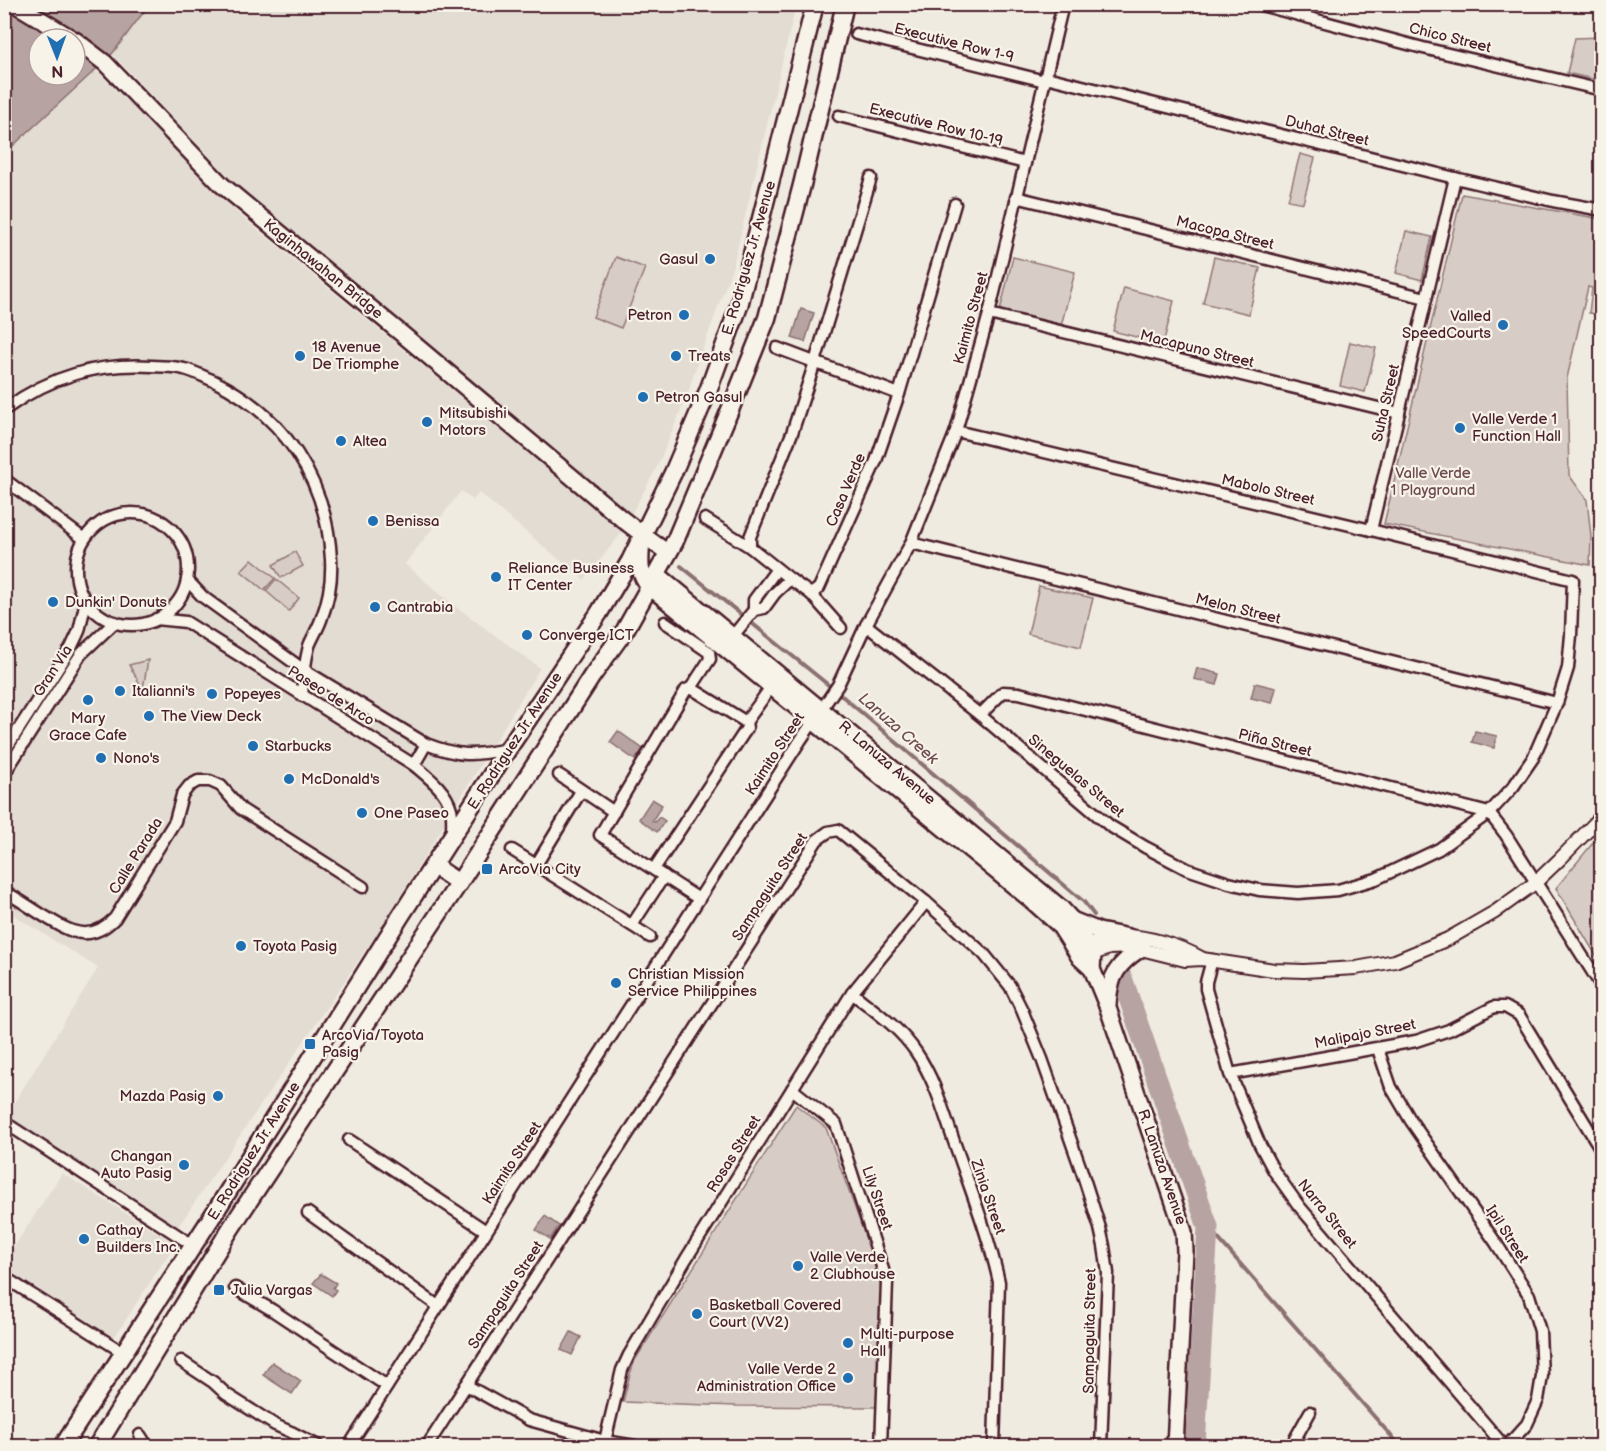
<svg xmlns="http://www.w3.org/2000/svg" width="1606" height="1451" font-family="'Balsamiq Sans',sans-serif">
	<style>
		.built { fill: #e3dcd2 }
		.green { fill: #d8cdc6; stroke: #917678; stroke-width: 1.5 }
		.water { fill: #b7a4a2; stroke: #8b6f72; stroke-width: 1.5; fill-rule: evenodd }
		.lines { fill: none; stroke-linecap: round; stroke-linejoin: round }
		.stream { stroke: #8b6f72; stroke-width: 4 }
		.river { stroke: #b7a4a2; stroke-width: 21 }
		.ferry { stroke: #704e55; stroke-width: 1.5; stroke-dasharray: 8 6; stroke-linecap: butt }
		.minor-casing { stroke: #4a1f2b; stroke-width: 15 }
		.tertiary-casing { stroke: #4a1f2b; stroke-width: 16 }
		.secondary-casing { stroke: #4a1f2b; stroke-width: 20 }
		.primary-casing { stroke: #4a1f2b; stroke-width: 21 }
		.minor { stroke: #f7f3e8; stroke-width: 10 }
		.tertiary { stroke: #f7f3e8; stroke-width: 12 }
		.secondary { stroke: #f7f3e8; stroke-width: 15 }
		.primary { stroke: #f7f3e8; stroke-width: 16 }
		.poi-dot { fill: #1f6fb2; stroke: #f7f3e8; stroke-width: 2 }
		.labels { text-anchor: middle; dominant-baseline: central; stroke-width: 4.5; stroke-linejoin: round; paint-order: stroke }
		.street-label { font-size: 15px; fill: #4a1f2b; stroke: #f7f3e8 }
		.poi-label { font-size: 15px; fill: #4a1f2b; stroke: #f7f3e8; text-anchor: start }
		.park-label { font-size: 15px; fill: #6e4a52; stroke: #f7f3e8 }
		.water-label { font-size: 16px; font-style: italic; fill: #704e55; stroke: #f7f3e8 }
	</style>
	<rect width="100%" height="100%" fill="#f0ebe0"/>
	<filter id="ink" filterUnits="userSpaceOnUse"><feTurbulence type="fractalNoise" baseFrequency=".0167" numOctaves="2"/><feDisplacementMap in="SourceGraphic" scale="12" xChannelSelector="R" yChannelSelector="G"/><feConvolveMatrix kernelMatrix="1 2 1 2 8 2 1 2 1" color-interpolation-filters="sRGB"/></filter>
	<g filter="url(#ink)">
		<!-- built -->
		<g class="built">
			<path d="M150 5H796L733 266 694 373 688 394 657 467 631 515 242 191 112 54Z"/>
			<path d="M96 70 240 215 623 531 584 580 479 493 473 500 461 491 405 564 452 604 540 668 384 923 176 1230 5 1117 98 968 5 910V153Z"/>
			<path d="M62 1173 175 1244 112 1341 5 1272 4 1262Z"/>
		</g>
		<!-- green -->
		<g class="green">
			<path d="M1601 37V81L1567 73 1575 38Z"/>
			<path d="M1300 154 1315 158 1303 203 1288 200Z"/>
			<path d="M1462 194 1601 219V315L1589 313 1592 288 1588 287 1567 378 1569 475 1587 500 1591 536 1590 565 1384 524Z"/>
			<path d="M1406 231 1432 237 1422 280 1396 273Z"/>
			<path d="M616 257 645 268 621 328 593 317Z"/>
			<path d="M1013 257 1075 272 1061 326 1000 311Z"/>
			<path d="M1214 257 1260 268 1249 314 1203 303Z"/>
			<path d="M1124 288 1174 301 1163 344 1113 331Z"/>
			<path d="M1350 342 1376 348 1365 392 1340 386Z"/>
			<path d="M295 552 303 566 281 578 273 565Z"/>
			<path d="M252 559 275 578 264 590 241 571Z"/>
			<path d="M276 579 299 598 289 611 266 591Z"/>
			<path d="M1039 586 1093 598 1081 647 1028 634Z"/>
			<path d="M148 660 143 689 129 665Z"/>
			<path d="M1601 833V964L1556 888Z"/>
			<path d="M796 1105 826 1128 885 1291 878 1407 737 1406 623 1402 630 1374 635 1360Z"/>
		</g>
		<!-- water -->
		<g class="water">
			<path d="M5 5H149L112 54 104 62 5 153ZM39 39H75V75H39Z"/>
			<path d="M801 309 814 313 805 342 792 338Z"/>
			<path d="M1197 668 1220 674 1217 685 1194 679Z"/>
			<path d="M1255 683 1276 688 1272 703 1251 698Z"/>
			<path d="M618 731 643 749 635 760 610 742Z"/>
			<path d="M1475 731 1497 736 1494 748 1472 742Z"/>
			<path d="M652 799 662 805 652 821 655 822 659 817 665 821 657 832 639 819Z"/>
			<path d="M545 1216 559 1226 550 1239 536 1230Z"/>
			<path d="M321 1274 336 1283 333 1288 336 1290 332 1296 313 1283Z"/>
			<path d="M571 1332 581 1337 572 1355 561 1350Z"/>
			<path d="M272 1362 301 1381 292 1394 263 1375Z"/>
		</g>
		<g class="lines">
			<!-- stream -->
			<g class="stream">
				<path d="M681 566 842 696 1084 902 1094 915"/>
				<path d="M1208 1227 1400 1446"/>
			</g>
			<!-- river -->
			<path class="river" d="M1122 978 1208 1227 1195 1446"/>
			<!-- ferry -->
			<path class="ferry" d="M4 11 9 7"/>
			<defs>
				<g id="minor">
					<path d="M1257 4 1423 48 1602 90"/>
					<path d="M856 34 1045 81"/>
					<path d="M1046 77 1455 178 1553 201 1602 210"/>
					<path d="M839 116 1025 163"/>
					<path d="M1016 197 1426 298"/>
					<path d="M989 314 1399 413"/>
					<path d="M777 348 899 394"/>
					<path d="M7 408C51 376 97 363 152 366 163 367 174 366 184 369 194 371 204 377 214 381 284 415 327 481 331 559 332 578 329 599 322 617 319 627 313 636 309 646 305 662 303 679 302 696"/>
					<path d="M8 482 84 539"/>
					<circle cx="132" cy="569" r="56"/>
					<path d="M705 519 750 547 790 579 811 594 841 628"/>
					<path d="M1371 530 1455 178"/>
					<path d="M911 543 1557 703"/>
					<path d="M750 547V537L792 433 815 362 871 178"/>
					<path d="M187 580 203 597 304 670 426 744C460 757 473 756 508 749"/>
					<path d="M811 594 819 588 876 461 899 394 955 204"/>
					<path d="M754 610V600L777 569"/>
					<path d="M156 619 186 622 414 765C428 777 446 790 451 809 453 816 452 826 452 833"/>
					<path d="M665 622 709 652 710 659 691 688"/>
					<path d="M866 625 980 715 1110 826 1145 847 1187 869 1229 883 1259 890 1298 893 1338 890 1376 879 1439 849 1489 813 1513 787 1533 758 1557 703 1568 668 1571 635 1573 580 1371 530 956 431"/>
					<path d="M728 642 754 610 764 608 775 593 790 579"/>
					<path d="M980 715 1003 692 1019 693 1489 813 1506 835 1602 987"/>
					<path d="M746 722 771 687"/>
					<path d="M4 752 71 648 79 631 86 601"/>
					<path d="M414 765 426 744"/>
					<path d="M4 774 81 654 115 622"/>
					<path d="M559 775 614 812"/>
					<path d="M581 791 536 865 650 937"/>
					<path d="M512 850 536 865"/>
					<path d="M654 869 747 728 746 722 691 688 686 690 600 835 699 899"/>
					<path d="M4 891C18 899 31 908 44 916 70 932 90 944 115 918L175 821 182 795 189 786 198 781H210L221 786 241 809 363 887"/>
					<path d="M632 925 664 876"/>
					<path d="M1212 960 1206 982V989L1230 1074 1260 1145 1274 1171 1299 1206 1504 1446"/>
					<path d="M852 993C875 1011 899 1027 916 1052 936 1081 945 1117 957 1150 972 1193 989 1237 999 1282L994 1446"/>
					<path d="M1378 1049 1391 1087 1411 1121 1496 1243 1529 1295 1540 1331 1542 1376 1538 1400 1527 1424 1507 1446"/>
					<path d="M1230 1074 1416 1041 1449 1030 1494 1007H1505L1519 1015 1602 1151"/>
					<path d="M792 1089 836 1124 887 1282 881 1446"/>
					<path d="M4 1122 194 1246"/>
					<path d="M349 1140 486 1231"/>
					<path d="M308 1213 438 1306"/>
					<path d="M4 1277 124 1353"/>
					<path d="M235 1288 272 1310 387 1386"/>
					<path d="M181 1361 213 1382 226 1394 275 1425 291 1432 318 1446"/>
					<path d="M466 1385 529 1420 605 1441 635 1446"/>
					<path d="M140 1435 147 1446"/>
					<path d="M605 1441 622 1370 629 1355 686 1259 852 993 926 902"/>
					<path d="M349 1446 800 741 838 685 866 625 911 543 956 431 989 314 1063 4"/>
					<path d="M427 1446 817 840 828 832 838 830 926 902 984 954 1010 986 1022 1010 1042 1059 1082 1172 1100 1228 1104 1246 1108 1273 1101 1446"/>
					<path d="M1291 1446 1310 1412"/>
				</g>
				<g id="tertiary">
					<path d="M1080 947C1093 942 1107 937 1121 936 1145 935 1180 946 1201 958"/>
					<path d="M1087 956 1109 948 1133 947 1185 960 1202 959 1274 970 1304 971 1356 968 1395 961 1448 939 1495 912 1535 883 1560 859 1602 816"/>
				</g>
				<g id="secondary">
					<path d="M15 4 73 39"/>
					<path d="M75 40 105 63 222 185 408 339 622 519 643 535 668 553"/>
					<path d="M657 574 1061 908 1072 920 1093 954 1092 969"/>
					<path d="M650 587 1031 900 1059 925 1080 958 1092 969 1108 1008 1184 1232 1185 1251 1175 1446"/>
					<path d="M1072 920 1099 931 1129 937"/>
					<path d="M1108 1005C1109 976 1118 963 1142 948"/>
				</g>
				<g id="primary">
					<path d="M641 545C640 561 638 575 650 587"/>
					<path d="M434 866 459 883"/>
					<path d="M63 1446 217 1209 400 917 508 749 599 613 630 561 673 473 708 391 739 306 815 4"/>
					<path d="M97 1446 231 1228 459 883 592 676 625 630 675 541 732 405 767 318 802 185 845 4"/>
				</g>
			</defs>
			<!-- minor casing -->
			<use href="#minor" class="minor-casing"/>
			<!-- tertiary casing -->
			<use href="#tertiary" class="tertiary-casing"/>
			<!-- secondary casing -->
			<use href="#secondary" class="secondary-casing"/>
			<!-- primary casing -->
			<use href="#primary" class="primary-casing"/>
			<!-- minor -->
			<use href="#minor" class="minor"/>
			<!-- tertiary -->
			<use href="#tertiary" class="tertiary"/>
			<!-- secondary -->
			<use href="#secondary" class="secondary"/>
			<!-- primary -->
			<use href="#primary" class="primary"/>
		</g>
	</g>
	<!-- markers -->
	<g class="poi-dot">
		<circle cx="710" cy="259" r="6"/>
		<circle cx="684" cy="315" r="6"/>
		<circle cx="1503" cy="325" r="6"/>
		<circle cx="300" cy="356" r="6"/>
		<circle cx="676" cy="356" r="6"/>
		<circle cx="643" cy="397" r="6"/>
		<circle cx="427" cy="422" r="6"/>
		<circle cx="1460" cy="428" r="6"/>
		<circle cx="341" cy="441" r="6"/>
		<circle cx="373" cy="521" r="6"/>
		<circle cx="496" cy="577" r="6"/>
		<circle cx="53" cy="602" r="6"/>
		<circle cx="375" cy="607" r="6"/>
		<circle cx="527" cy="635" r="6"/>
		<circle cx="120" cy="691" r="6"/>
		<circle cx="212" cy="694" r="6"/>
		<circle cx="88" cy="700" r="6"/>
		<circle cx="149" cy="716" r="6"/>
		<circle cx="253" cy="746" r="6"/>
		<circle cx="101" cy="758" r="6"/>
		<circle cx="289" cy="779" r="6"/>
		<circle cx="362" cy="813" r="6"/>
		<rect x="481" y="863" width="12" height="12" rx="3"/>
		<circle cx="241" cy="946" r="6"/>
		<circle cx="616" cy="983" r="6"/>
		<rect x="304" y="1038" width="12" height="12" rx="3"/>
		<circle cx="218" cy="1096" r="6"/>
		<circle cx="184" cy="1165" r="6"/>
		<circle cx="84" cy="1239" r="6"/>
		<circle cx="798" cy="1266" r="6"/>
		<rect x="213" y="1284" width="12" height="12" rx="3"/>
		<circle cx="697" cy="1314" r="6"/>
		<circle cx="848" cy="1343" r="6"/>
		<circle cx="848" cy="1378" r="6"/>
	</g>
	<g class="labels">
		<!-- street labels -->
		<g class="street-label">
			<text transform="translate(1450 38) rotate(14)">Chico Street</text>
			<text transform="translate(954 43) rotate(14)">Executive Row 1-9</text>
			<text transform="translate(936 125) rotate(14)">Executive Row 10-19</text>
			<text transform="translate(1327 131) rotate(14)">Duhat Street</text>
			<text transform="translate(1225 233) rotate(14)">Macopa Street</text>
			<text transform="translate(749 258) rotate(-74)">E. Rodriguez Jr. Avenue</text>
			<text transform="translate(323 269) rotate(39)">Kaginhawahan Bridge</text>
			<text transform="translate(971 318) rotate(-75)">Kaimito Street</text>
			<text transform="translate(1197 349) rotate(14)">Macapuno Street</text>
			<text transform="translate(1386 403) rotate(-77)">Suha Street</text>
			<text transform="translate(846 490) rotate(-67)">Casa Verde</text>
			<text transform="translate(1268 490) rotate(13)">Mabolo Street</text>
			<text transform="translate(1238 609) rotate(14)">Melon Street</text>
			<text transform="translate(53 671) rotate(-57)">Gran Via</text>
			<text transform="translate(331 696) rotate(32)">Paseo de Arco</text>
			<text transform="translate(515 741) rotate(-57)">E. Rodriguez Jr. Avenue</text>
			<text transform="translate(1275 743) rotate(14)">Piña Street</text>
			<text transform="translate(775 754) rotate(-57)">Kaimito Street</text>
			<text transform="translate(887 763) rotate(40)">R. Lanuza Avenue</text>
			<text transform="translate(1076 776) rotate(40)">Sineguelas Street</text>
			<text transform="translate(136 856) rotate(-58)">Calle Parada</text>
			<text transform="translate(770 887) rotate(-57)">Sampaguita Street</text>
			<text transform="translate(1365 1034) rotate(-11)">Malipajo Street</text>
			<text transform="translate(254 1151) rotate(-58)">E. Rodriguez Jr. Avenue</text>
			<text transform="translate(734 1154) rotate(-58)">Rosas Street</text>
			<text transform="translate(512 1163) rotate(-57)">Kaimito Street</text>
			<text transform="translate(1162 1167) rotate(71)">R. Lanuza Avenue</text>
			<text transform="translate(988 1197) rotate(71)">Zinia Street</text>
			<text transform="translate(877 1198) rotate(71)">Lily Street</text>
			<text transform="translate(1327 1214) rotate(51)">Narra Street</text>
			<text transform="translate(1507 1234) rotate(57)">Ipil Street</text>
			<text transform="translate(506 1295) rotate(-57)">Sampaguita Street</text>
			<text transform="translate(1090 1331) rotate(-89)">Sampaguita Street</text>
		</g>
		<!-- poi labels -->
		<g class="poi-label">
			<text x="698" y="259" text-anchor="end">Gasul</text>
			<text x="672" y="315" text-anchor="end">Petron</text>
			<text x="1491" y="316" text-anchor="end">Valled<tspan x="1491" dy="17">SpeedCourts</tspan></text>
			<text x="312" y="347">18 Avenue<tspan x="312" dy="17">De Triomphe</tspan></text>
			<text x="688" y="356">Treats</text>
			<text x="655" y="397">Petron Gasul</text>
			<text x="439" y="413">Mitsubishi<tspan x="439" dy="17">Motors</tspan></text>
			<text x="1472" y="419">Valle Verde 1<tspan x="1472" dy="17">Function Hall</tspan></text>
			<text x="353" y="441">Altea</text>
			<text x="385" y="521">Benissa</text>
			<text x="508" y="568">Reliance Business<tspan x="508" dy="17">IT Center</tspan></text>
			<text x="65" y="602">Dunkin' Donuts</text>
			<text x="387" y="607">Cantrabia</text>
			<text x="539" y="635">Converge ICT</text>
			<text x="132" y="691">Italianni's</text>
			<text x="224" y="694">Popeyes</text>
			<text x="161" y="716">The View Deck</text>
			<text x="88" y="718" text-anchor="middle">Mary<tspan x="88" dy="17">Grace Cafe</tspan></text>
			<text x="265" y="746">Starbucks</text>
			<text x="113" y="758">Nono's</text>
			<text x="301" y="779">McDonald's</text>
			<text x="374" y="813">One Paseo</text>
			<text x="499" y="869">ArcoVia City</text>
			<text x="253" y="946">Toyota Pasig</text>
			<text x="628" y="974">Christian Mission<tspan x="628" dy="17">Service Philippines</tspan></text>
			<text x="322" y="1035">ArcoVia/Toyota<tspan x="322" dy="17">Pasig</tspan></text>
			<text x="206" y="1096" text-anchor="end">Mazda Pasig</text>
			<text x="172" y="1156" text-anchor="end">Changan<tspan x="172" dy="17">Auto Pasig</tspan></text>
			<text x="96" y="1230">Cathay<tspan x="96" dy="17">Builders Inc.</tspan></text>
			<text x="810" y="1257">Valle Verde<tspan x="810" dy="17">2 Clubhouse</tspan></text>
			<text x="231" y="1290">Julia Vargas</text>
			<text x="709" y="1305">Basketball Covered<tspan x="709" dy="17">Court (VV2)</tspan></text>
			<text x="860" y="1334">Multi-purpose<tspan x="860" dy="17">Hall</tspan></text>
			<text x="836" y="1369" text-anchor="end">Valle Verde 2<tspan x="836" dy="17">Administration Office</tspan></text>
		</g>
		<!-- park labels -->
		<g class="park-label">
			<text x="1433" y="473">Valle Verde<tspan x="1433" dy="17">1 Playground</tspan></text>
		</g>
		<!-- water labels -->
		<g class="water-label">
			<text transform="translate(898 729) rotate(41)">Lanuza Creek</text>
		</g>
	</g>
	<!-- margin -->
	<rect width="1606" height="1451" fill="none" stroke="#f7f3e8" stroke-width="24"/>
	<rect x="12" y="12" width="1582" height="1427" fill="none" stroke="#4a1f2b" stroke-width="2" filter="url(#ink)"/>
	<!-- north arrow -->
	<g transform="translate(57 57) rotate(179)"><circle r="28" fill="#f7f3e8" stroke="#b29e9c" stroke-width="1.5"/>
	<path d="M0-4.5L10 22L0 15L-10 22Z" fill="#1f6fb2"/>
	<text y="-9" font-size="16" font-weight="bold" text-anchor="middle" fill="#4a1f2b">N</text>
	</g>
</svg>
